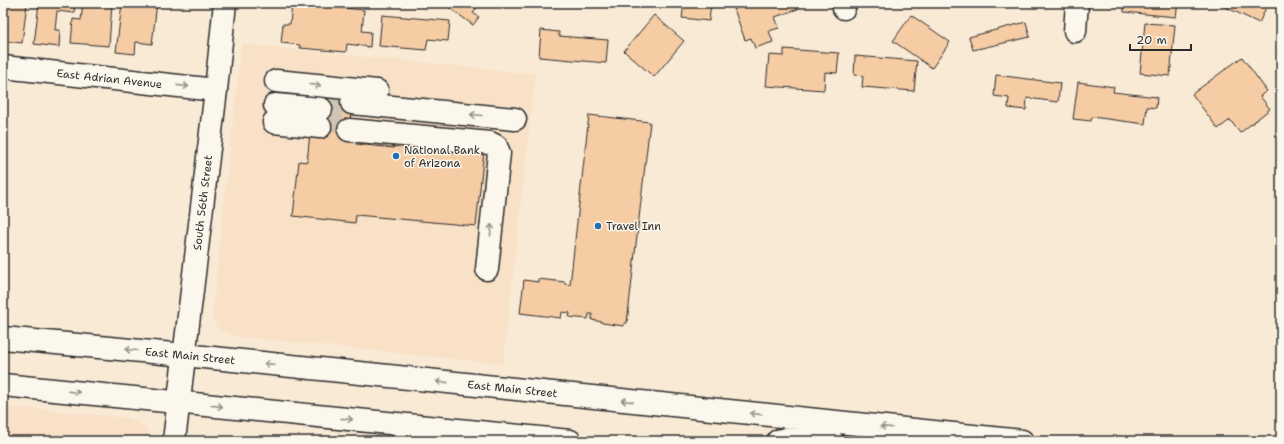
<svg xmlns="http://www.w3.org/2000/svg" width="1284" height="444" font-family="'Shantell Sans',sans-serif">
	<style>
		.built { fill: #f8e1c7 }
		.building { fill: #f5cca4; stroke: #2b2b2b }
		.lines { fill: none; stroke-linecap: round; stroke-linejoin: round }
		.minor-tunnel { stroke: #d0c4b4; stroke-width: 22; stroke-dasharray: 22 11; stroke-linecap: butt }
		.minor-casing { stroke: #2b2b2b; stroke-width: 25 }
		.major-casing { stroke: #2b2b2b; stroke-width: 25 }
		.minor { stroke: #fbf7ec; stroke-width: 22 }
		.major { stroke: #fbf7ec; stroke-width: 22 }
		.oneway { stroke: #93918c }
		.poi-dot { fill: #1f6fb2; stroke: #fbf7ec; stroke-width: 1.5 }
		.labels { text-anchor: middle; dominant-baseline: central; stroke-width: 3; stroke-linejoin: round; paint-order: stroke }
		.street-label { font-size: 11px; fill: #2b2b2b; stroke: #fbf7ec }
		.poi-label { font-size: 11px; fill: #2b2b2b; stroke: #fbf7ec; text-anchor: start }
	</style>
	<rect width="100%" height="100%" fill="#f9ead6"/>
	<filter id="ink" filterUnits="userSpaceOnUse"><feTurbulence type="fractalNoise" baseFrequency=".025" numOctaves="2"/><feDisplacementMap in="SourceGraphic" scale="8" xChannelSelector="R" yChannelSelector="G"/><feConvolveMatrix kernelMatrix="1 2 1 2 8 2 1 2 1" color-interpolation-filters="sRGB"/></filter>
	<g filter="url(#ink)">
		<!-- built -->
		<g class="built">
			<path d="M241 44 535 74 503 364 238 337 217 329 212 316Z"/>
			<path d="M3 406 128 418 142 424 154 438V441H3Z"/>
		</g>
		<!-- building -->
		<g class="building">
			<path d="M3 3H27L22 43 5 41 7 28H3Z"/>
			<path d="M39 3H75L74 13 57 11 55 30H60L59 47 34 44Z"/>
			<path d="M83 3H112L109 46 71 43 73 19 81 20Z"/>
			<path d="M122 3H157L152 44 136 42 135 54 116 52Z"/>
			<path d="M292 3 364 10 362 31 371 32 370 47 347 44 346 52 300 48V45L281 43 283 24H290Z"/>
			<path d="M443 3H480L473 13 479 17 473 25Z"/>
			<path d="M684 3H711L709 21 682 18Z"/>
			<path d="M753 3H796L798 9 775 17 779 28 769 31 773 42 755 48 751 38 745 40 734 9Z"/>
			<path d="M1124 3H1178L1176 17 1124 12Z"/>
			<path d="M1217 3H1268L1259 23Z"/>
			<path d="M382 15 450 21 448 41 428 39 426 50 379 46Z"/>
			<path d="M654 15 684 41 654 77 624 51Z"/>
			<path d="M911 15 950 42 932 68 893 41Z"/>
			<path d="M1026 22 1030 37 973 50 969 37Z"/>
			<path d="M1145 23 1175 25 1170 76 1140 73Z"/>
			<path d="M541 30 559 32V36L608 40 606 63 539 57Z"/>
			<path d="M784 49 839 53 837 73 825 72 824 90 766 86 769 55 784 56Z"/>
			<path d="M855 56 917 61 914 91 862 87 863 76 854 75Z"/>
			<path d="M1242 57 1267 91 1260 96 1270 109 1240 133 1230 120 1218 129 1192 94Z"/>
			<path d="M996 75 1060 83 1058 102 1027 98 1026 110 1008 108 1009 98 994 96Z"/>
			<path d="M1078 82 1114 87 1113 92 1157 97 1156 108 1147 107 1145 124 1092 117 1091 121 1073 119Z"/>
			<path d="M323 92 353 95 348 138 357 139 356 144 394 148V142L484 151 476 226 356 215 355 223 293 216 299 161 307 162 310 133 319 134Z"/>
			<path d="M589 115 650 122 627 323H624V326L602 323V322L592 320V314H589L588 319 569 317 570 313 562 312 561 318 520 313 524 280 538 282V279L565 282V284L570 285Z"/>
		</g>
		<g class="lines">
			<!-- minor-tunnel -->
			<g class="minor-tunnel">
				<path d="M322 100 352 103"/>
				<path d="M320 119 350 121"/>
			</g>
			<defs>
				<g id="minor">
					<path d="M844 8V3"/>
					<path d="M1075 31 1077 3"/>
					<path id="s1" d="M3 67 216 90"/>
					<path d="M276 81 377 91"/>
					<path d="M352 103 515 119"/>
					<path d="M275 105 321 109"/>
					<path d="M274 122 320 127"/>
					<path d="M349 130 490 143 496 146 499 153 487 269"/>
					<path id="s2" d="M174 441 216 90 225 3"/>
				</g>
				<g id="major">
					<path id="s3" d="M3 338 184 355 1022 441"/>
					<path d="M3 385 570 441"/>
					<path d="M778 441 786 439 832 441"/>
				</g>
			</defs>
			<!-- minor casing -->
			<use href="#minor" class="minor-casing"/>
			<!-- major casing -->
			<use href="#major" class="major-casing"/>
			<!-- minor -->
			<use href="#minor" class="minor"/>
			<!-- major -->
			<use href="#major" class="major"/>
		</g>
		<!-- one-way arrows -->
		<defs><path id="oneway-shaft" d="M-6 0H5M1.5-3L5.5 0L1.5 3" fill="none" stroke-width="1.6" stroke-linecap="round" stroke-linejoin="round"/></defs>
		<g class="oneway">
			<use href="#oneway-shaft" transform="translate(315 85) rotate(6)"/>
			<use href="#oneway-shaft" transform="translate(183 86) rotate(6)"/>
			<use href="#oneway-shaft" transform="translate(476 115) rotate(-175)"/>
			<use href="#oneway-shaft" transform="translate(491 230) rotate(-84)"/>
			<use href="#oneway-shaft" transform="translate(131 350) rotate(-175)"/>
			<use href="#oneway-shaft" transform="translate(270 364) rotate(-174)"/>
			<use href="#oneway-shaft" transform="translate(442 382) rotate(-174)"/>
			<use href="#oneway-shaft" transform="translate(74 392) rotate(6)"/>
			<use href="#oneway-shaft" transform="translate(627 401) rotate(-174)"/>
			<use href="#oneway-shaft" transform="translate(217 406) rotate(6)"/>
			<use href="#oneway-shaft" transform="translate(756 414) rotate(-174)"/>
			<use href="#oneway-shaft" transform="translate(347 419) rotate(6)"/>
			<use href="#oneway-shaft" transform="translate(886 427) rotate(-174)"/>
		</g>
	</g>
	<!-- markers -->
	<g class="poi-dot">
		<circle cx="396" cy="156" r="4"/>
		<circle cx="598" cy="226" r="4"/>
	</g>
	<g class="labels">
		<!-- street labels -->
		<g class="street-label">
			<text stroke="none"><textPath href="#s1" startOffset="107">East Adrian Avenue</textPath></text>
			<text stroke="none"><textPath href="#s2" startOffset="240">South 56th Street</textPath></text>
			<text stroke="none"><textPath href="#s3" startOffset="188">East Main Street</textPath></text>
			<text stroke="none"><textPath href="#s3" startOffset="512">East Main Street</textPath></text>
		</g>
		<!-- poi labels -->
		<g class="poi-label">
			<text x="404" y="150">National Bank<tspan x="404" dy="13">of Arizona</tspan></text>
			<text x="606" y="226">Travel Inn</text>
		</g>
	</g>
	<!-- margin -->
	<rect width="1284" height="444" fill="none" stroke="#fbf7ec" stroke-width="16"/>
	<rect x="8" y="8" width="1268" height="428" fill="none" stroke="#2b2b2b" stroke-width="1.5" filter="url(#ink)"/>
	<!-- scale -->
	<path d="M1130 44v6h61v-6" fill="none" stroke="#2b2b2b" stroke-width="2"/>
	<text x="1136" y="44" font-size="12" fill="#2b2b2b" stroke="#fbf7ec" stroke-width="3" paint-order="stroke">20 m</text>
</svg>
